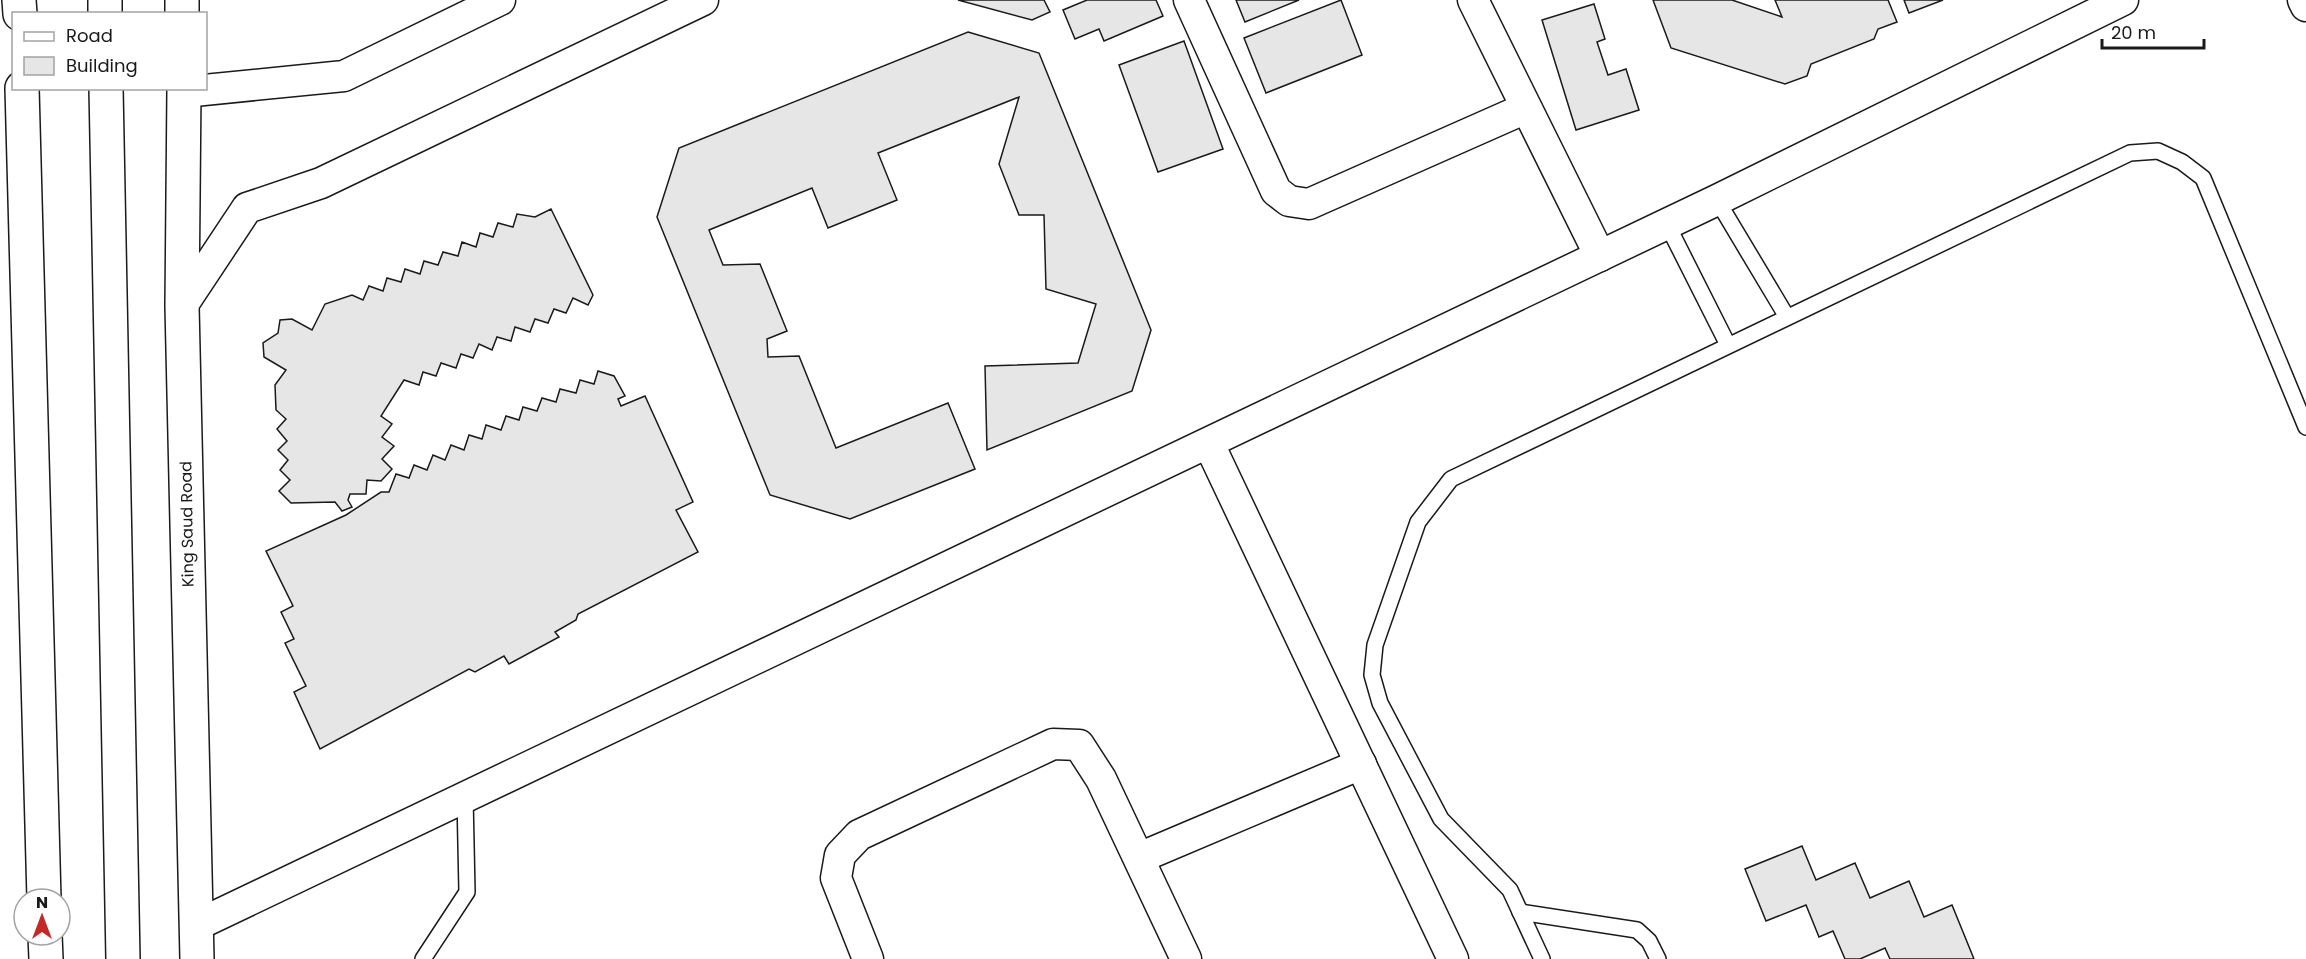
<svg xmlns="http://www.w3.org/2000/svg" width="2306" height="959" font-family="Poppins,sans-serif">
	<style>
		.building { fill: #e6e6e6; stroke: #1a1a1a; stroke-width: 1.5 }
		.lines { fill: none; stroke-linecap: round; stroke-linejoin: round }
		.lane-casing { stroke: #1a1a1a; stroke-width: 18 }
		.street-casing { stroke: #1a1a1a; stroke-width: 33 }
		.secondary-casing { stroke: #1a1a1a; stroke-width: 36 }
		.primary-casing { stroke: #1a1a1a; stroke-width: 36 }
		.lane { stroke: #fff; stroke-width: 15 }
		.street { stroke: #fff; stroke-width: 30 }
		.secondary { stroke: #fff; stroke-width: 33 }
		.primary { stroke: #fff; stroke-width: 33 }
		.labels { text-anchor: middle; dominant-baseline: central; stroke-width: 4.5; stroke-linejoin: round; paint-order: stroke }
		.street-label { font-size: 16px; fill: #1a1a1a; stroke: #fff }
	</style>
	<rect width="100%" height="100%" fill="#fff"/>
	<!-- building -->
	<g class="building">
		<path d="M958 0H1044L1050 12 1032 20Z"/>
		<path d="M1087 0H1156L1163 16 1104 41 1099 29 1075 39 1063 10Z"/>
		<path d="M1236 0H1299L1245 22Z"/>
		<path d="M1341 0 1362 55 1266 93 1244 38Z"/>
		<path d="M1653 0H1732L1782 17 1775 0H1888L1897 22 1878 29 1874 39 1811 64 1807 76 1785 84 1671 48Z"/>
		<path d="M1904 0H1943L1909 13Z"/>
		<path d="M1594 4 1605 39 1597 42 1608 75 1626 69 1639 110 1576 130 1542 20Z"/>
		<path d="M968 32 1039 53 1151 330 1132 391 987 450 985 366 1078 363 1096 304 1046 289 1044 215H1019L999 164 1019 97 878 153 897 200 828 228 812 188 709 230 723 265 760 264 787 331 767 339 768 357 799 356 836 448 948 403 975 469 850 519 770 495 657 217 679 148Z"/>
		<path d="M1184 41 1223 149 1158 172 1119 65Z"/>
		<path d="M551 209 593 295 588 305 573 298 566 313 554 309 548 323 535 319 530 332 515 327 511 341 497 337 492 350 479 344 473 358 461 354 456 368 441 363 436 376 423 372 419 385 404 380 381 416 392 424 382 437 394 446 382 459 392 469 381 481 367 480 366 494H350L348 500 352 507 342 511 335 502 291 503 279 491 290 480 280 470 288 460 278 450 287 441 277 429 286 419 276 410 275 385 286 370 264 357 263 343 278 333 280 320 292 319 312 330 325 304 352 295 363 300 369 286 383 291 387 278 401 282 405 269 420 274 424 261 438 265 443 252 458 256 462 242 476 247 480 233 493 237 498 223 513 227 517 214 535 217Z"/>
		<path d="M598 371 614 376 625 396 618 399 621 406 645 396 693 502 676 510 698 552 578 614 576 620 555 632 559 637 509 664 504 656 475 672 469 669 320 749 294 692 306 686 285 643 294 639 281 612 293 606 266 551 346 515 381 492H389L396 474 409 478 414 465 427 470 433 455 445 460 451 445 464 450 469 435 482 439 486 425 501 430 506 416 519 420 523 407 537 411 542 398 556 402 560 389 576 393 580 380 594 384Z"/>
		<path d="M1802 846 1816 880 1855 863 1870 898 1909 881 1924 917 1952 905 1974 959H1890L1885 948 1860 959H1845L1833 931 1819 937 1806 905 1766 921 1745 869Z"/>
	</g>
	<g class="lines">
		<defs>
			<g id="lane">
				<path d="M1717 200 1787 317"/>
				<path d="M1667 224 1728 345"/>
				<path d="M1520 912 1637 930 1649 941 1658 959"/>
				<path d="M423 959 467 892 465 797"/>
				<path d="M1542 959 1510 890 1441 819 1380 703 1372 675 1375 645 1418 522 1451 479 2130 153 2158 151 2182 162 2203 178 2306 427"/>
			</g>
			<g id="street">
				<path d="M1189 0 1276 191 1289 201 1309 204 1526 108"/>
				<path d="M1473 0 1600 256"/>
				<path d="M2303 0 2306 6"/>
				<path d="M184 92 344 76 500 0"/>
				<path d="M182 306 247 208 321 183 703 0"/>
				<path d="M1209 444 1453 959"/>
				<path d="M1139 858 1361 764"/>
				<path d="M197 925 1717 200 2123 0"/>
				<path d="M868 959 836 878 840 855 859 835 1053 744 1079 745 1101 779 1186 959"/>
			</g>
			<g id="secondary">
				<path d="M182 0V14"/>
				<path d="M184 88 182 306 197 959"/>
			</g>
			<g id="primary">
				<path d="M19 0 20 14"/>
				<path d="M105 0V14"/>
				<path d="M22 88 44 899"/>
				<path d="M106 88 123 959"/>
				<path d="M45 935 46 959"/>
			</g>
		</defs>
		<!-- lane casing -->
		<use href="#lane" class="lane-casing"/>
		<!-- street casing -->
		<use href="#street" class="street-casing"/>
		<!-- secondary casing -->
		<use href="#secondary" class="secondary-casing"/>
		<!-- primary casing -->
		<use href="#primary" class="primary-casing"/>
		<!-- lane -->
		<use href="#lane" class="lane"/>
		<!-- street -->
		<use href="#street" class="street"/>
		<!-- secondary -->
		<use href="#secondary" class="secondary"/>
		<!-- primary -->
		<use href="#primary" class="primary"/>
	</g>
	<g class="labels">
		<!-- street labels -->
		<g class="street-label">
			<text transform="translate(187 524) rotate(-91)">King Saud Road</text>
		</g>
	</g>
	<!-- legend -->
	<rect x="12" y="12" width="195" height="78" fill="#ffffff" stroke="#a3a3a3" stroke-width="1.5"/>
	<rect x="24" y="32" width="30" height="9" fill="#ffffff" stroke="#a3a3a3" stroke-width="1.5"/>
	<text x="66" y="42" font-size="18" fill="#1a1a1a">Road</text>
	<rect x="24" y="57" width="30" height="18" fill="#e6e6e6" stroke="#a3a3a3" stroke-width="1.5"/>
	<text x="66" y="72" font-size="18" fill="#1a1a1a">Building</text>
	<!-- north arrow -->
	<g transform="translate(42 917)"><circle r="28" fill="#ffffff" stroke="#a3a3a3" stroke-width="1.5"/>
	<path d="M0-4.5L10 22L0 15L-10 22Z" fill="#c62828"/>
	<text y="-9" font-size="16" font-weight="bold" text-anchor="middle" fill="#1a1a1a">N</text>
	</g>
	<!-- scale -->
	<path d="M2102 39v9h102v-9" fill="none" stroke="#1a1a1a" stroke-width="3"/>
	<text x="2111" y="39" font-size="18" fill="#1a1a1a" stroke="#ffffff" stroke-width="4.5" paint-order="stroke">20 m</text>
</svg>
